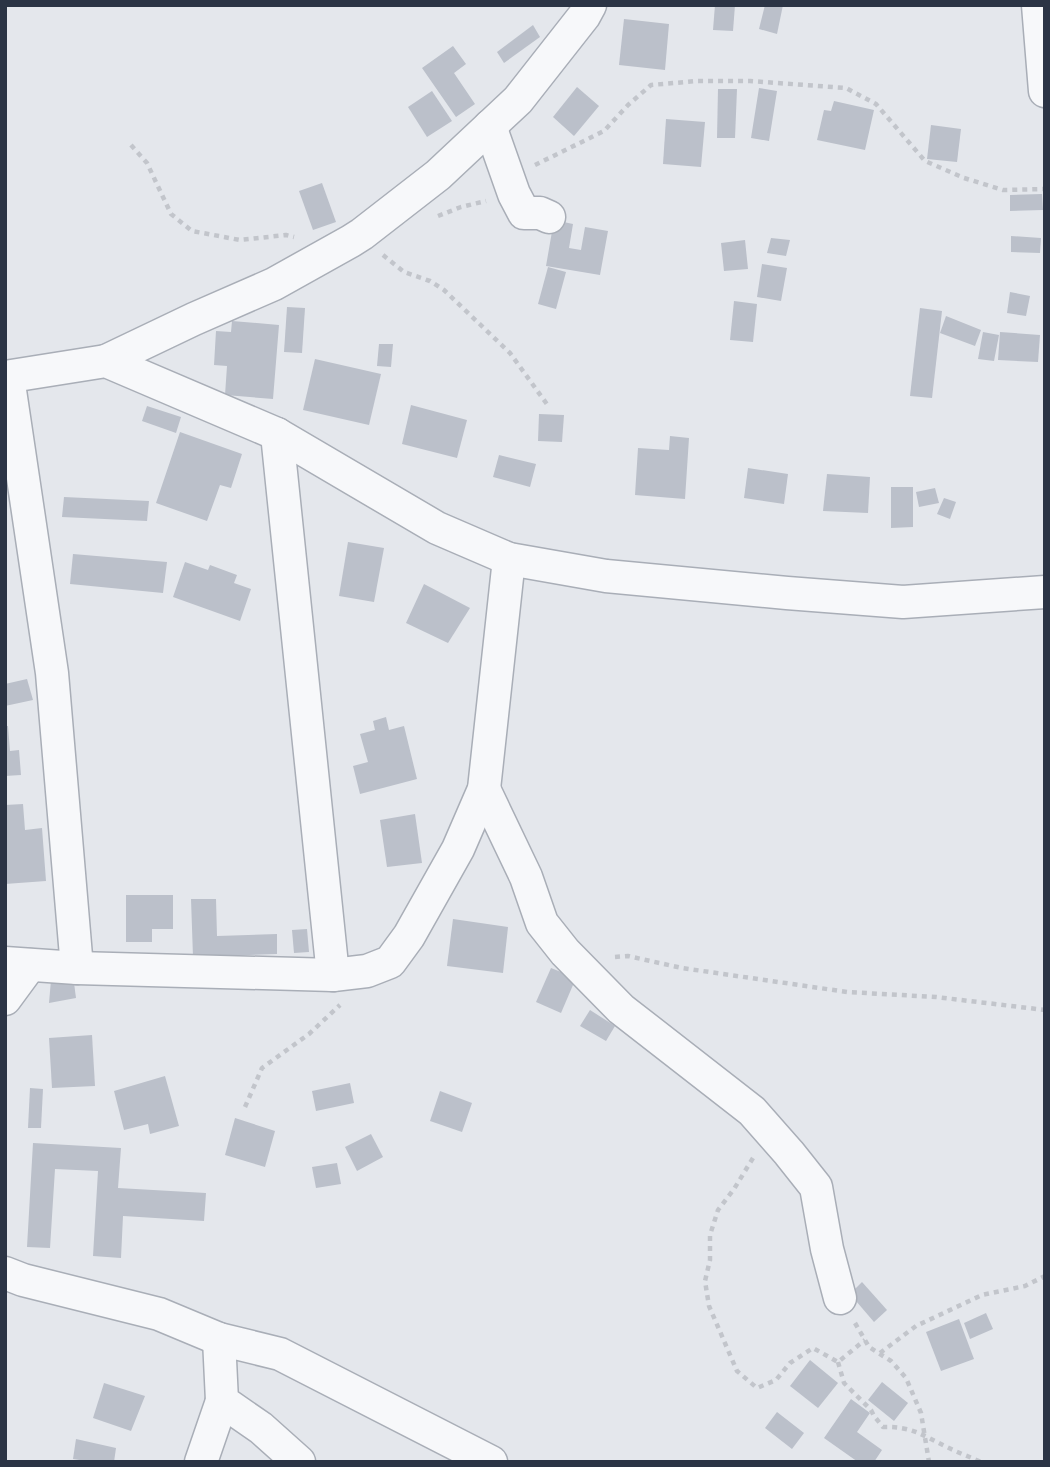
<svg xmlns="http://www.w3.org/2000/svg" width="1050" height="1467" font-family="'Noto Sans',sans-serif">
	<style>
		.building { fill: #bbc0ca }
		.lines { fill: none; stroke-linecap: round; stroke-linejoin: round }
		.minor-casing { stroke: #a9aeb7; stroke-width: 35 }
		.path { stroke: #c2c5cb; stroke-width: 4.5; stroke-dasharray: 5 5; stroke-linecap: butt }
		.minor { stroke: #f7f8fa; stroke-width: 32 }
	</style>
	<rect width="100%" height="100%" fill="#e4e7ec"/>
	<!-- building -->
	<g class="building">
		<path d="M715 5H735L733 31 713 30Z"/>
		<path d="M765 5H783L777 34 759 29Z"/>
		<path d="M624 19 669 24 665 70 619 65Z"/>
		<path d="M533 25 540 37 504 63 497 52Z"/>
		<path d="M453 46 466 64 454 73 475 104 456 117 422 68Z"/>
		<path d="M577 87 599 106 574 136 553 117Z"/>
		<path d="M759 88 777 91 769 141 751 138Z"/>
		<path d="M718 89H737L735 138H717Z"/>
		<path d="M432 91 452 121 427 137 408 107Z"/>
		<path d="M834 101 874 110 865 150 817 140 824 110 831 111Z"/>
		<path d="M666 119 705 122 701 167 663 164Z"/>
		<path d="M931 125 961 129 957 162 927 159Z"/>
		<path d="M322 183 336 222 313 230 299 191Z"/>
		<path d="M1042 194 1043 210 1010 211V195Z"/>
		<path d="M554 220 573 224 569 248 581 250 585 227 608 231 600 275 546 266Z"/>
		<path d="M1011 236 1041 238 1040 253 1011 252Z"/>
		<path d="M771 238 790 240 786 256 767 253Z"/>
		<path d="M745 240 748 269 724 271 721 243Z"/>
		<path d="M762 264 787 268 781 301 757 297Z"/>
		<path d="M548 267 566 272 556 309 538 304Z"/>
		<path d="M1010 292 1030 296 1026 316 1007 313Z"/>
		<path d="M734 301 757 304 753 342 730 340Z"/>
		<path d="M287 307 305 308 302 353 284 352Z"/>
		<path d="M920 308 942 311 932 398 910 396Z"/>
		<path d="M946 316 981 330 975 346 940 333Z"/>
		<path d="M232 321 279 325 273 399 225 395 227 366 214 365 216 331 231 332Z"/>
		<path d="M983 332 999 335 994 361 978 359Z"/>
		<path d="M1000 332 1040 335 1038 362 998 360Z"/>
		<path d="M379 344H393L391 367 377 366Z"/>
		<path d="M315 359 381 374 369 425 303 410Z"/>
		<path d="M411 405 467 420 457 458 402 444Z"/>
		<path d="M147 406 181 417 176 433 142 421Z"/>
		<path d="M539 414 564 415 562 442 538 441Z"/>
		<path d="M180 432 242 454 231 488 220 485 207 521 156 503Z"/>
		<path d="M670 436 689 438 685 499 635 495 638 448 669 450Z"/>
		<path d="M499 455 536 464 530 487 493 477Z"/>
		<path d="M748 468 788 474 784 504 744 498Z"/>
		<path d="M827 474 870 477 868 513 823 511Z"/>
		<path d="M891 487H913V527L891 528Z"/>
		<path d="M935 488 939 503 919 507 916 492Z"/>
		<path d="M64 497 149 501 147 521 62 517Z"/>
		<path d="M944 498 956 502 950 519 937 514Z"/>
		<path d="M348 542 384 548 374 602 339 596Z"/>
		<path d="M73 554 167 562 163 593 70 584Z"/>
		<path d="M185 562 208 570 210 565 237 575 234 583 251 589 240 621 173 597Z"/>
		<path d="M424 584 470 608 448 643 406 623Z"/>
		<path d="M27 679 33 700 5 706V684Z"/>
		<path d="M386 717 389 730 404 726 417 779 360 794 353 766 368 762 360 734 375 730 373 721Z"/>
		<path d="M5 726H8L10 751 19 750 21 775 5 776Z"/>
		<path d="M23 804 25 830 42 828 46 881 5 884V805Z"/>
		<path d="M415 814 422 863 387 867 380 820Z"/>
		<path d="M126 895H173V929H152V942H126Z"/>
		<path d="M191 899H216L217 936 277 934V954L193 957Z"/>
		<path d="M453 919 508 927 503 973 447 966Z"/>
		<path d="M307 929 309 952 294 953 292 930Z"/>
		<path d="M551 968 576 978 561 1013 536 1002Z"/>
		<path d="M51 980 74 983 76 998 49 1003Z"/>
		<path d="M590 1010 615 1026 606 1041 580 1026Z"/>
		<path d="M92 1035 95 1086 52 1088 49 1038Z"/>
		<path d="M165 1076 179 1126 150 1134 148 1124 124 1130 114 1091Z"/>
		<path d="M350 1083 354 1103 316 1111 312 1091Z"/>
		<path d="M30 1088 43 1089 41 1128H28Z"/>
		<path d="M440 1091 472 1103 462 1132 430 1121Z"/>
		<path d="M235 1118 275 1131 265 1167 225 1155Z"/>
		<path d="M371 1134 383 1157 357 1171 345 1147Z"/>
		<path d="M33 1143 121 1148 118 1188 206 1193 204 1221 123 1216 121 1258 93 1256 98 1171 55 1169 50 1248 27 1247Z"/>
		<path d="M337 1163 341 1184 316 1188 312 1167Z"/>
		<path d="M862 1282 887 1310 874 1322 850 1294Z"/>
		<path d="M986 1313 993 1329 970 1339 964 1323Z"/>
		<path d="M959 1319 974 1359 941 1371 926 1332Z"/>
		<path d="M810 1360 838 1383 818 1408 790 1386Z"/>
		<path d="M882 1382 908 1403 894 1421 868 1400Z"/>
		<path d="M104 1383 145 1396 131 1431 93 1418Z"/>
		<path d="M851 1399 870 1413 857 1432 882 1450 874 1462H858L824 1438Z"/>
		<path d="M777 1412 804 1433 792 1449 765 1428Z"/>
		<path d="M76 1439 116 1448 114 1462H92L73 1459Z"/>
	</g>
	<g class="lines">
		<defs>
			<g id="minor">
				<path d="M1038 5 1045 91"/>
				<path d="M490 126 514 194 524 213H540L549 217"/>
				<path d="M106 361 194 319 274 284 351 241 362 234 438 175 518 100 584 16 590 5"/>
				<path d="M5 377 106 361 277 434 437 528 509 559 606 576 787 593 903 602 1045 592"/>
				<path d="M8 377 52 673 77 968"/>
				<path d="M277 434 333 975"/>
				<path d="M484 789 526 877 542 923 565 952 621 1009 752 1111 789 1153 816 1187 827 1249 840 1298"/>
				<path d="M5 963 77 968 333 975 367 971 390 962 409 936 458 849 484 789 509 559"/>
				<path d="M5 999 30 965"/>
				<path d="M5 1273 23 1280 159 1314 219 1339 280 1354 491 1462"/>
				<path d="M219 1339 222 1401 261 1428 299 1462"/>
				<path d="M201 1462 222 1401"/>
			</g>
		</defs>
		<!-- minor casing -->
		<use href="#minor" class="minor-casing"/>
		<!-- path -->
		<g class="path">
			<path d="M131 145 147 163 171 214 192 231 240 240 286 235 294 237"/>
			<path d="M535 165 604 131 628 105 651 85 697 81H750L846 88 876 104 925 161 964 178 1003 190 1045 189"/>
			<path d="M438 216 461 207 486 201"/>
			<path d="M383 255 404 272 430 281 444 290 510 353 549 407"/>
			<path d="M615 957 628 956 682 968 847 992 936 997 1045 1010"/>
			<path d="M245 1107 262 1068 309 1034 340 1005"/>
			<path d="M753 1158 734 1189 718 1210 710 1235V1260L705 1281 709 1306 737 1371 757 1388 776 1380 790 1363 813 1348 838 1362 865 1340"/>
			<path d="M855 1323 869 1347 891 1361 906 1378 921 1413 929 1462"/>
			<path d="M880 1353 916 1326 982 1295 1025 1286 1045 1276"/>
			<path d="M838 1362 844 1383 871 1410 874 1416 883 1427C912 1426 924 1436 949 1448 959 1453 970 1457 981 1462"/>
		</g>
		<!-- minor -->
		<use href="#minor" class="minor"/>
	</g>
	<!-- border -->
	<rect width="1050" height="1467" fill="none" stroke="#2b3445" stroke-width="14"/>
</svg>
